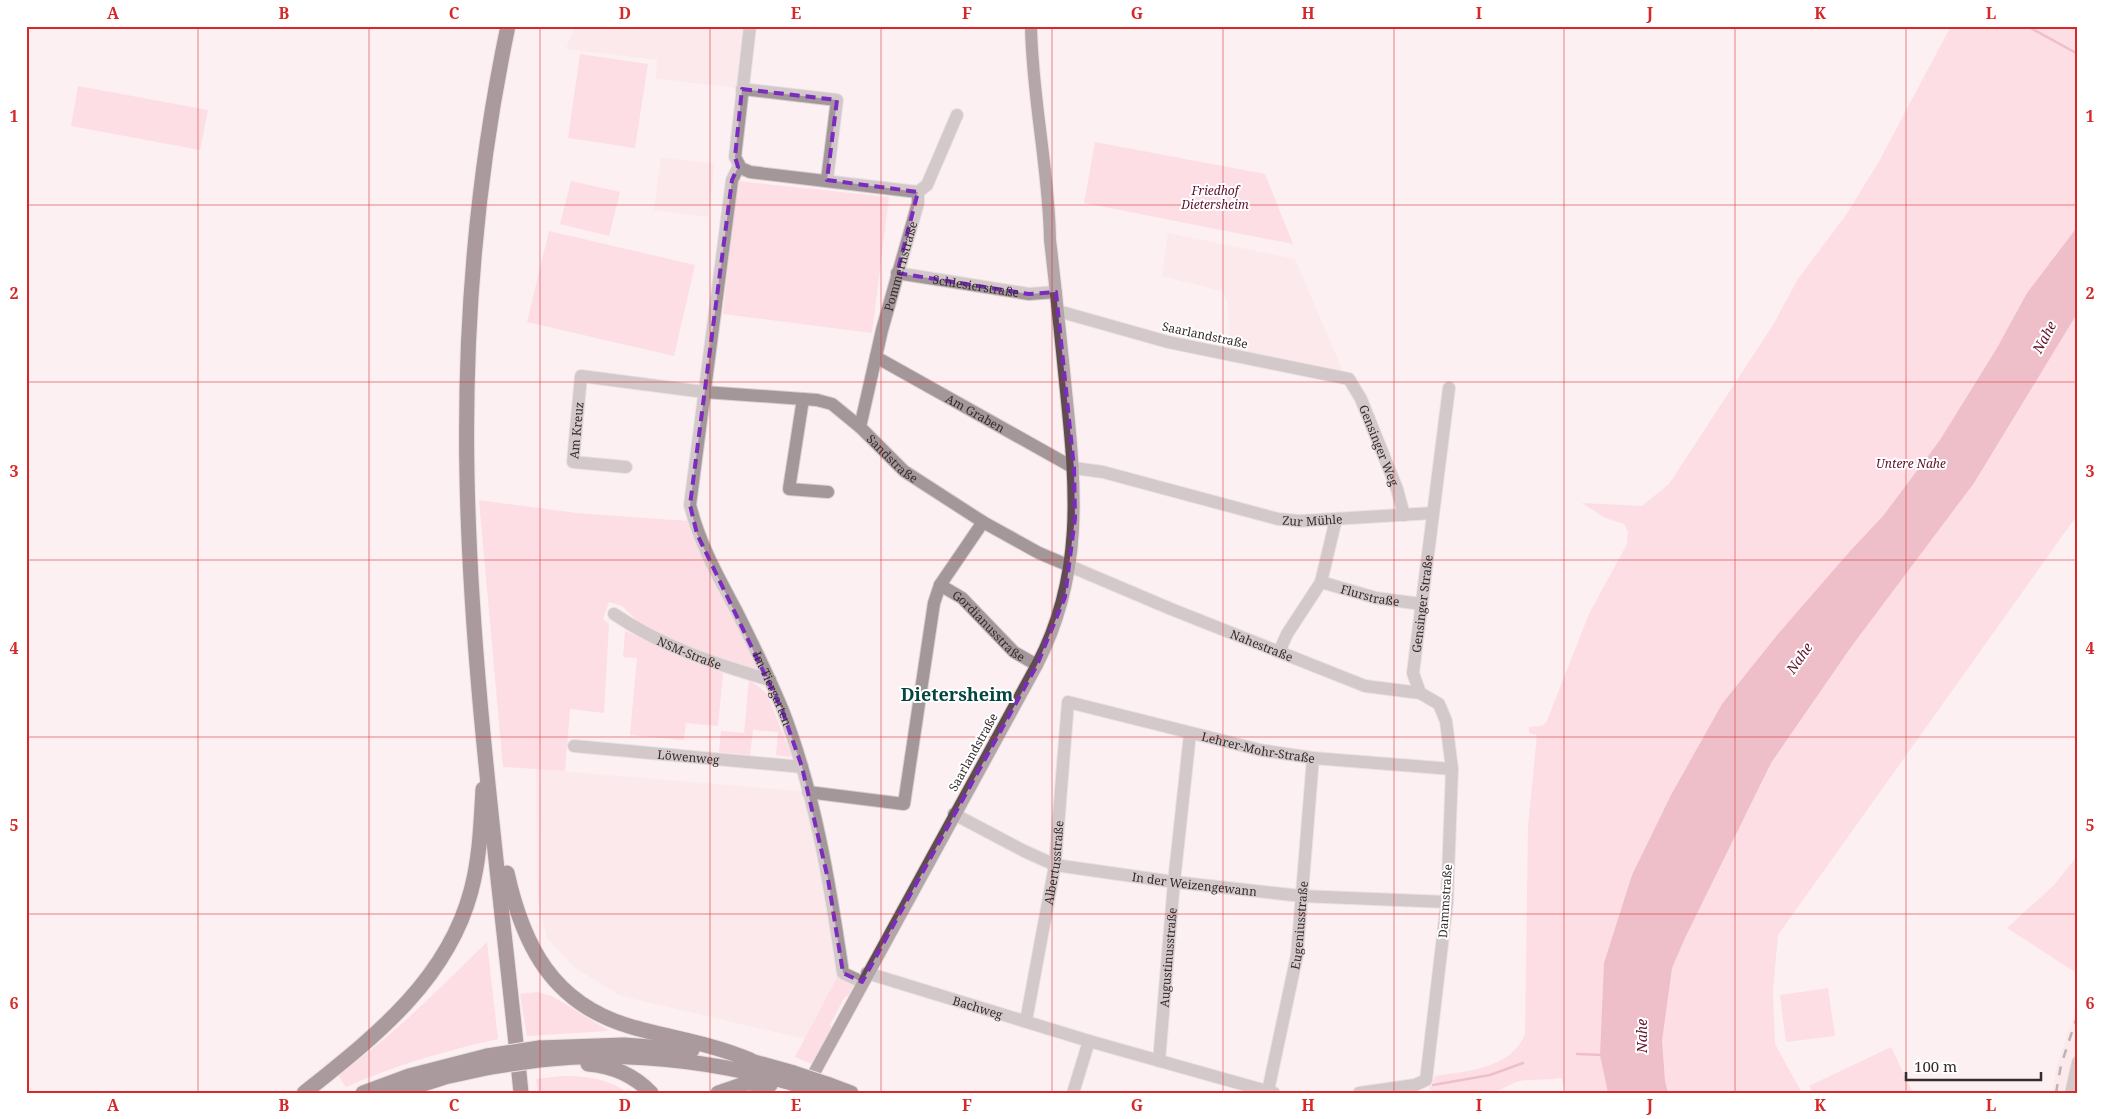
<svg xmlns="http://www.w3.org/2000/svg" width="2104" height="1119" font-family="'Noto Serif',serif">
	<style>
		.built { fill: #fddfe5 }
		.green { fill: #fec8d2 }
		.water { fill: #df8498 }
		.lines { fill: none; stroke-linecap: round; stroke-linejoin: round }
		.stream { stroke: #df8498; stroke-width: 2.5 }
		.minor-casing { stroke: #d8cdcf; stroke-width: 14 }
		.major-casing { stroke: #d8cdcf; stroke-width: 14 }
		.highway-casing { stroke: #d8cdcf; stroke-width: 17 }
		.minor { stroke: #a39799; stroke-width: 12 }
		.major { stroke: #604c50; stroke-width: 12 }
		.highway { stroke: #483237; stroke-width: 15 }
		.rail { stroke: #6f6466; stroke-width: 2.5; stroke-dasharray: 9 9; stroke-linecap: butt }
		.highway-bridge-casing { stroke: #d8cdcf; stroke-width: 17; stroke-linecap: butt }
		.highway-bridge { stroke: #483237; stroke-width: 15 }
		.marked { fill: none; stroke: #7b2cbf; stroke-width: 4; stroke-dasharray: 10 6; stroke-linejoin: round }
		.grid { fill: none; stroke: #d62828; stroke-width: 1; stroke-opacity: 0.55 }
		.labels { text-anchor: middle; dominant-baseline: central; stroke-width: 4; stroke-linejoin: round; paint-order: stroke }
		.park-label { font-size: 12px; font-style: italic; fill: #5e0c2a; stroke: #fff }
		.street-label { font-size: 12px; fill: #362b2d; stroke: #fff }
		.water-label { font-size: 14px; font-style: italic; fill: #651430; stroke: #fff }
		.district-label { font-size: 18px; font-weight: bold; fill: #054640; stroke: #fff }
		.neatline { fill: none; stroke: #d62828; stroke-width: 2 }
		.grid-label { font-size: 16px; text-anchor: middle; font-weight: bold; fill: #d62828 }
	</style>
	<rect width="100%" height="100%" fill="#fcf0f2"/>
	<!-- built -->
	<g class="built">
		<path d="M575 26H743L739 88 656 79 657 60 566 49Z"/>
		<path d="M661 157 715 164 708 217 654 210Z"/>
		<path d="M737 181 889 197 872 333 723 314Z"/>
		<path d="M1168 233 1295 259 1344 374 1230 349 1228 303 1222 291 1162 276Z"/>
		<path d="M536 769 801 791 811 816 840 972 805 1039 621 996 575 968 547 938 537 897Z"/>
		<path d="M2078 1002V1039L2063 1093H2052L2057 1065Z"/>
	</g>
	<!-- green -->
	<g class="green">
		<path d="M1951 26H2078V514L1778 935 1773 990 1775 1044 1802 1093H1565L1562 1078C1548 1080 1534 1079 1520 1081 1512 1083 1507 1087 1499 1090 1480 1097 1449 1095 1430 1090L1429 1087 1432 1085 1435 1076C1467 1071 1511 1069 1525 1034L1528 826 1537 735 1529 733V727L1542 726 1546 723 1589 614 1627 544 1628 532 1624 524 1605 518 1582 503 1642 506 1669 484 1773 325 1798 279 1846 215 1878 163Z"/>
		<path d="M580 54 648 64 635 148 568 138Z"/>
		<path d="M78 86 208 110 200 150 71 126Z"/>
		<path d="M1095 142 1265 174 1293 244 1084 203Z"/>
		<path d="M571 181 620 192 609 236 560 224Z"/>
		<path d="M549 231 695 265 674 356 527 322Z"/>
		<path d="M479 500 576 513 688 521 765 675 645 629 622 606 609 602 603 619 609 624 604 713 570 709 565 771 503 767Z"/>
		<path d="M625 631 723 673 718 726 686 723 684 740 630 735 637 658 623 657Z"/>
		<path d="M749 680 767 693 792 757 776 755 778 732 753 730 750 755 719 752 721 731 744 733Z"/>
		<path d="M2078 855V974L2007 928 2054 885Z"/>
		<path d="M487 942 498 1039C445 1051 395 1065 346 1087L338 1075C393 1036 439 989 487 942Z"/>
		<path d="M840 972 854 985 855 990 844 998 830 1025 834 1029 814 1065 795 1057Z"/>
		<path d="M1828 988 1835 1036 1786 1042 1780 995Z"/>
		<path d="M537 992 552 996 609 1031 527 1036 520 994Z"/>
		<path d="M1891 1047 1913 1093H1813L1809 1086Z"/>
		<path d="M561 1076C587 1076 606 1078 628 1093H538L536 1079Z"/>
	</g>
	<!-- water -->
	<path class="water" d="M2078 226V312L1974 483 1851 647 1771 763 1685 938 1672 968 1662 1041 1665 1081 1668 1093H1608L1600 1055 1604 963 1632 875 1671 795 1722 704 1778 634 1851 550 1883 516 1940 440 1997 348 2027 293Z"/>
	<g class="lines">
		<!-- stream -->
		<g class="stream">
			<path d="M2027 26 2078 54"/>
			<path d="M1577 1054 1603 1055"/>
			<path d="M1433 1085 1490 1075 1523 1063"/>
		</g>
		<defs>
			<g id="minor">
				<path d="M750 26 735 157 741 168 750 172 918 192"/>
				<path d="M742 89 837 100 827 180"/>
				<path id="s1" d="M739 166 732 180 690 505C700 545 718 576 737 612 753 644 768 675 782 708 815 792 830 884 843 973L862 982"/>
				<path id="s2" d="M897 273 1029 294 1056 292"/>
				<path id="s3" d="M1058 311 1168 342 1349 379 1361 399 1397 489 1404 515"/>
				<path id="s4" d="M876 357 1074 468 1103 472 1278 519 1300 521 1433 513"/>
				<path d="M803 399 789 489 828 492"/>
				<path id="s5" d="M860 427 882 330 918 203V192L927 185 957 115"/>
				<path id="s6" d="M626 467 573 462 581 376 704 392 817 400 832 404 860 427 904 471 983 522 1039 553 1171 609 1365 686 1420 693 1439 704 1446 721 1452 769 1447 902 1426 1080 1415 1085 1359 1093"/>
				<path id="s7" d="M1321 582 1376 598 1421 604"/>
				<path id="s8" d="M940 585 962 598 1014 652 1037 665"/>
				<path id="s9" d="M614 614C661 646 715 664 770 680"/>
				<path d="M1279 652 1287 634 1321 582 1336 519"/>
				<path id="s10" d="M1420 693 1413 673 1449 388"/>
				<path id="s11" d="M574 746 802 767"/>
				<path d="M808 792 904 804 934 603 940 585 983 522"/>
				<path id="s12" d="M954 814 1024 851 1055 865 1174 882 1301 896 1447 902"/>
				<path id="s13" d="M867 973 1089 1041 1274 1093"/>
				<path id="s14" d="M1026 1021 1055 865 1068 702 1260 750 1313 758 1452 769"/>
				<path id="s15" d="M1159 1061 1174 882 1190 734"/>
				<path id="s16" d="M1268 1091 1297 955 1313 758"/>
				<path d="M1073 1093 1089 1041"/>
				<path d="M2071 1093 2078 1062"/>
			</g>
			<path id="major" d="M807 1086 1037 665C1084 575 1076 489 1066 391 1061 341 1056 291 1050 240 1049 169 1032 98 1031 26"/>
			<g id="highway">
				<path d="M508 26C477 173 464 326 467 476 471 682 501 888 521 1093"/>
				<path d="M507 873C523 945 552 1003 629 1026 669 1038 711 1043 750 1060"/>
				<path d="M539 1048 624 1045 692 1050"/>
				<path d="M740 1058 794 1073"/>
				<path d="M539 1060C623 1051 707 1060 788 1082"/>
				<path d="M588 1064C612 1066 634 1075 651 1093"/>
				<path d="M827 1084 851 1093"/>
				<path d="M304 1093C374 1037 447 981 471 891 480 858 481 823 483 789"/>
				<path d="M363 1093 409 1076 487 1056"/>
				<path d="M395 1093 445 1077 491 1067"/>
				<path d="M718 1093 747 1083 770 1085"/>
			</g>
		</defs>
		<!-- minor casing -->
		<use href="#minor" class="minor-casing"/>
		<!-- major casing -->
		<use href="#major" class="major-casing"/>
		<!-- highway casing -->
		<use href="#highway" class="highway-casing"/>
		<!-- minor -->
		<use href="#minor" class="minor"/>
		<!-- major -->
		<use href="#major" class="major"/>
		<!-- highway -->
		<use href="#highway" class="highway"/>
		<!-- rail -->
		<path class="rail" d="M2056 1093 2061 1065 2078 1014"/>
		<defs>
			<g id="highway-bridge">
				<path d="M487 1056 539 1048"/>
				<path d="M491 1067 539 1060"/>
				<path d="M794 1073 827 1084"/>
				<path d="M788 1082 820 1093"/>
			</g>
		</defs>
		<!-- highway-bridge casing -->
		<use href="#highway-bridge" class="highway-bridge-casing"/>
		<!-- highway-bridge -->
		<use href="#highway-bridge" class="highway-bridge"/>
	</g>
	<!-- marked area -->
	<path d="M0 0H2104V1119H0ZM742 89 837 100 827 180 918 192 897 273 1029 294 1056 292 1074 468 1075 518 1065 597 1037 665 862 982 843 973 828 879 802 767 782 710 697 534 690 505 732 180 738 167 735 157Z" fill="#fcf0f2" fill-opacity=".55" fill-rule="evenodd"/>
	<path class="marked" d="M742 89 837 100 827 180 918 192 897 273 1029 294 1056 292 1074 468 1075 518 1065 597 1037 665 862 982 843 973 828 879 802 767 782 710 697 534 690 505 732 180 738 167 735 157Z"/>
	<!-- grid -->
	<path class="grid" d="M198 26V1093M369 26V1093M540 26V1093M710 26V1093M881 26V1093M1052 26V1093M1223 26V1093M1394 26V1093M1564 26V1093M1735 26V1093M1906 26V1093M26 205H2078M26 382H2078M26 560H2078M26 737H2078M26 914H2078"/>
	<g class="labels">
		<!-- park labels -->
		<g class="park-label">
			<text x="1215" y="190">Friedhof<tspan x="1215" dy="14">Dietersheim</tspan></text>
			<text x="1911" y="463">Untere Nahe</text>
		</g>
		<!-- street labels -->
		<g class="street-label">
			<text stroke="none"><textPath href="#s5" startOffset="166">Pommernstraße</textPath></text>
			<text stroke="none"><textPath href="#s2" startOffset="80">Schlesierstraße</textPath></text>
			<text transform="translate(1205 335) rotate(12)">Saarlandstraße</text>
			<text stroke="none"><textPath href="#s4" startOffset="114">Am Graben</textPath></text>
			<text stroke="none"><textPath href="#s6" startOffset="85">Am Kreuz</textPath></text>
			<text stroke="none"><textPath href="#s3" startOffset="372">Gensinger Weg</textPath></text>
			<text stroke="none"><textPath href="#s6" startOffset="474">Sandstraße</textPath></text>
			<text stroke="none"><textPath href="#s4" startOffset="472">Zur Mühle</textPath></text>
			<text stroke="none"><textPath href="#s7" startOffset="51">Flurstraße</textPath></text>
			<text stroke="none"><textPath href="#s10" startOffset="91">Gensinger Straße</textPath></text>
			<text stroke="none"><textPath href="#s8" startOffset="64">Gordianusstraße</textPath></text>
			<text stroke="none"><textPath href="#s6" startOffset="890">Nahestraße</textPath></text>
			<text stroke="none"><textPath href="#s9" startOffset="85">NSM-Straße</textPath></text>
			<text stroke="none"><textPath href="#s1" startOffset="545">Im Tiergarten</textPath></text>
			<text stroke="none"><textPath href="#s14" startOffset="518">Lehrer-Mohr-Straße</textPath></text>
			<text transform="translate(973 752) rotate(-61)">Saarlandstraße</text>
			<text stroke="none"><textPath href="#s11" startOffset="115">Löwenweg</textPath></text>
			<text stroke="none"><textPath href="#s14" startOffset="161">Albertusstraße</textPath></text>
			<text stroke="none"><textPath href="#s12" startOffset="254">In der Weizengewann</textPath></text>
			<text transform="translate(1445 901) rotate(-86)">Dammstraße</text>
			<text stroke="none"><textPath href="#s16" startOffset="169">Eugeniusstraße</textPath></text>
			<text stroke="none"><textPath href="#s15" startOffset="104">Augustinusstraße</textPath></text>
			<text stroke="none"><textPath href="#s13" startOffset="116">Bachweg</textPath></text>
		</g>
		<!-- water labels -->
		<g class="water-label">
			<text transform="translate(2044 337) rotate(-62)">Nahe</text>
			<text transform="translate(1799 658) rotate(-55)">Nahe</text>
			<text transform="translate(1641 1036) rotate(-90)">Nahe</text>
		</g>
		<!-- district labels -->
		<g class="district-label">
			<text x="957" y="694">Dietersheim</text>
		</g>
	</g>
	<!-- border -->
	<rect width="2104" height="1119" fill="none" stroke="#ffffff" stroke-width="55"/>
	<!-- scale -->
	<path d="M1906 1072v8h135v-8" fill="none" stroke="#362b2d" stroke-width="2.5"/>
	<text x="1914" y="1072" font-size="15" fill="#362b2d" stroke="#ffffff" stroke-width="4" paint-order="stroke">100 m</text>
	<rect x="28" y="28" width="2048" height="1064" class="neatline"/>
	<g class="grid-label">
		<text x="113" y="19">A</text>
		<text x="284" y="19">B</text>
		<text x="454" y="19">C</text>
		<text x="625" y="19">D</text>
		<text x="796" y="19">E</text>
		<text x="967" y="19">F</text>
		<text x="1137" y="19">G</text>
		<text x="1308" y="19">H</text>
		<text x="1479" y="19">I</text>
		<text x="1650" y="19">J</text>
		<text x="1820" y="19">K</text>
		<text x="1991" y="19">L</text>
		<text x="14" y="122">1</text>
		<text x="2090" y="122">1</text>
		<text x="14" y="299">2</text>
		<text x="2090" y="299">2</text>
		<text x="14" y="477">3</text>
		<text x="2090" y="477">3</text>
		<text x="14" y="654">4</text>
		<text x="2090" y="654">4</text>
		<text x="14" y="831">5</text>
		<text x="2090" y="831">5</text>
		<text x="14" y="1009">6</text>
		<text x="2090" y="1009">6</text>
		<text x="113" y="1111">A</text>
		<text x="284" y="1111">B</text>
		<text x="454" y="1111">C</text>
		<text x="625" y="1111">D</text>
		<text x="796" y="1111">E</text>
		<text x="967" y="1111">F</text>
		<text x="1137" y="1111">G</text>
		<text x="1308" y="1111">H</text>
		<text x="1479" y="1111">I</text>
		<text x="1650" y="1111">J</text>
		<text x="1820" y="1111">K</text>
		<text x="1991" y="1111">L</text>
	</g>
</svg>
